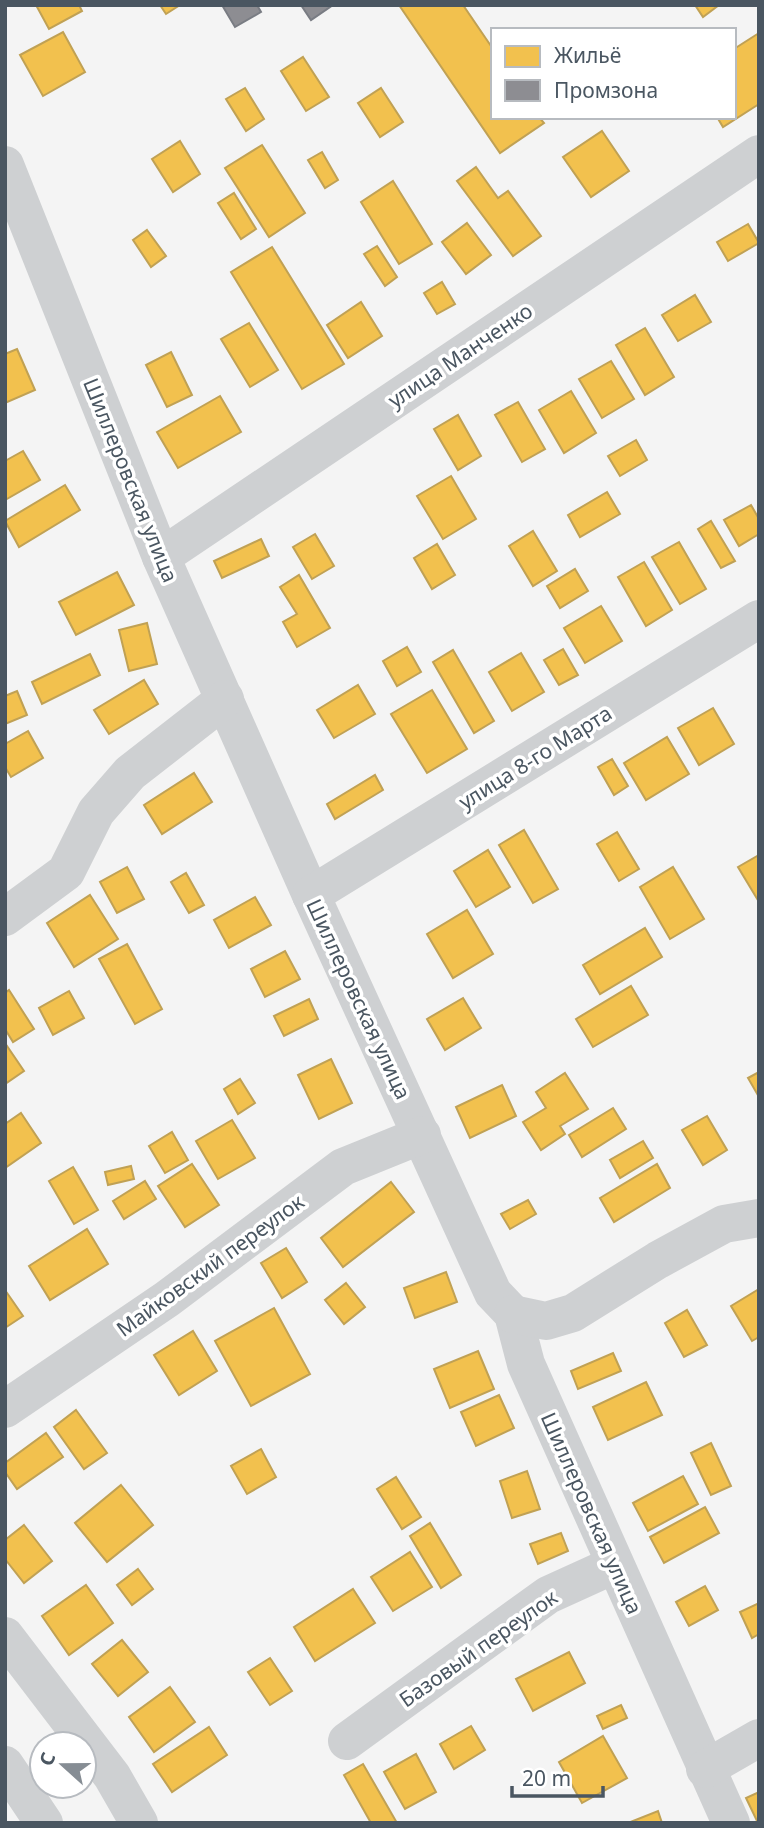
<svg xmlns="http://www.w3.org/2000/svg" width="764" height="1828" font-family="'Noto Sans',sans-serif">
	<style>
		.homes { fill: #f2c14e; stroke: #c0a154; stroke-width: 2 }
		.industry { fill: #8d8d92; stroke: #797c83; stroke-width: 2 }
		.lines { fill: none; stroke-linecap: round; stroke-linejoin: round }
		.minor { stroke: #ced0d2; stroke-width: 38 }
		.labels { text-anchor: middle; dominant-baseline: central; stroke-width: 7; stroke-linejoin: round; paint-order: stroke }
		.street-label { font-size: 21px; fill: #4a5661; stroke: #fff }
	</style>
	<rect width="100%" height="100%" fill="#f4f4f4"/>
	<!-- homes -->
	<g class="homes">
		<path d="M36 5H79L82 11 49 29Z"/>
		<path d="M160 5H180L166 14Z"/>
		<path d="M399 5H463L493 49V117H539L544 123 500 153Z"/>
		<path d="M695 5H719L703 17Z"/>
		<path d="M63 32 85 72 43 96 20 55Z"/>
		<path d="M759 33V104L723 127 717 117H734V49Z"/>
		<path d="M303 57 329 97 306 111 281 71Z"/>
		<path d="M245 88 264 119 246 131 226 99Z"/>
		<path d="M381 88 403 122 380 137 358 103Z"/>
		<path d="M602 131 629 171 591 197 563 157Z"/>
		<path d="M180 141 200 174 173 192 152 159Z"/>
		<path d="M262 145 305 213 269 237 225 168Z"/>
		<path d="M322 152 338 180 325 188 308 160Z"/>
		<path d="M476 167 498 198 508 191 541 236 513 256 457 181Z"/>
		<path d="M393 181 432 244 399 264 361 202Z"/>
		<path d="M234 193 256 229 241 239 218 203Z"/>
		<path d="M467 223 491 255 466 274 442 242Z"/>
		<path d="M748 224 759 243 728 261 717 242Z"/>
		<path d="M147 230 166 256 151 267 133 240Z"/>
		<path d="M377 246 397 277 385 286 364 254Z"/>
		<path d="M272 247 344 364 302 389 231 272Z"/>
		<path d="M442 282 455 304 437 314 424 293Z"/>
		<path d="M695 295 711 322 678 341 662 315Z"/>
		<path d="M361 302 382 336 348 358 327 325Z"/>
		<path d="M249 323 278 370 250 387 221 339Z"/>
		<path d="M645 328 674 377 645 395 616 345Z"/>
		<path d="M17 349 35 390 5 403V354Z"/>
		<path d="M171 352 192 395 167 407 146 365Z"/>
		<path d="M611 361 634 399 602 418 579 379Z"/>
		<path d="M571 391 596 433 564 453 539 410Z"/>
		<path d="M220 396 241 432 178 468 157 432Z"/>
		<path d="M518 402 545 449 522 462 495 415Z"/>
		<path d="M458 415 481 456 458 470 434 429Z"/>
		<path d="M636 440 647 460 620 476 608 456Z"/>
		<path d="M23 451 40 480 5 500V461Z"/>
		<path d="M451 476 476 519 443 539 417 496Z"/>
		<path d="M65 485 80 510 19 547 5 521Z"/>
		<path d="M607 492 620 514 580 537 568 515Z"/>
		<path d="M751 505 759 519V534L739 546 724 520Z"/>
		<path d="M711 521 735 561 721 568 698 529Z"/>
		<path d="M533 531 557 571 533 586 509 546Z"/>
		<path d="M315 534 334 566 312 579 293 547Z"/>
		<path d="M261 539 269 556 222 578 214 561Z"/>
		<path d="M679 542 706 589 680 604 652 557Z"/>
		<path d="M437 544 455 575 432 589 414 558Z"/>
		<path d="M644 562 672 610 646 626 618 577Z"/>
		<path d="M575 569 588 591 560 608 547 586Z"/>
		<path d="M117 572 134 605 76 635 59 602Z"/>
		<path d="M299 575 330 628 297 647 283 622 297 614 280 587Z"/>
		<path d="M601 606 622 641 585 663 564 628Z"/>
		<path d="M147 623 157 664 129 671 119 630Z"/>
		<path d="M407 647 421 672 397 686 383 661Z"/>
		<path d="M563 649 578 675 559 685 544 660Z"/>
		<path d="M453 650 494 721 474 733 433 662Z"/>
		<path d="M521 653 544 692 512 711 489 672Z"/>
		<path d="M90 654 100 675 42 704 32 682Z"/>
		<path d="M144 680 158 704 109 734 94 710Z"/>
		<path d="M358 685 375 714 334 738 317 710Z"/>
		<path d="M432 690 467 749 427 773 391 714Z"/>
		<path d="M17 691 27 715 5 724V696Z"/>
		<path d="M713 708 734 744 699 765 678 728Z"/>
		<path d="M28 731 43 758 11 777 5 767V744Z"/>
		<path d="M667 737 689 774 646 800 624 763Z"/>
		<path d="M612 759 628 786 614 795 598 767Z"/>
		<path d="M194 773 212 802 162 834 144 805Z"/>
		<path d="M375 775 383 790 335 819 327 804Z"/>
		<path d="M524 830 558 889 533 903 499 845Z"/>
		<path d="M617 832 639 869 619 881 597 844Z"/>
		<path d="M488 850 510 887 476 907 454 871Z"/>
		<path d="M759 855V902L738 867Z"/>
		<path d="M127 867 144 899 117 913 100 882Z"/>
		<path d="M673 867 704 919 670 939 640 887Z"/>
		<path d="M186 873 204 905 189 913 171 882Z"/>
		<path d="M90 895 118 939 74 967 47 923Z"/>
		<path d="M255 897 271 925 229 948 214 920Z"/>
		<path d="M467 910 493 954 453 978 427 934Z"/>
		<path d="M645 928 662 957 600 994 583 965Z"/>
		<path d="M127 944 162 1009 135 1024 99 959Z"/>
		<path d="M285 951 300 979 265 997 251 969Z"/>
		<path d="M631 986 648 1015 593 1047 576 1019Z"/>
		<path d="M9 990 34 1029 13 1042 5 1029V993Z"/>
		<path d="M69 991 84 1018 53 1035 39 1008Z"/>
		<path d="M463 998 481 1028 445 1050 427 1019Z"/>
		<path d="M309 999 318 1019 284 1036 274 1016Z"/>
		<path d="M5 1043 24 1071 5 1084Z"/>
		<path d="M331 1059 352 1103 319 1119 298 1075Z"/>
		<path d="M759 1072V1097L748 1078Z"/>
		<path d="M565 1073 588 1109 560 1126 565 1134 541 1150 523 1122 546 1108 536 1092Z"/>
		<path d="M240 1079 255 1103 238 1114 224 1089Z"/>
		<path d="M502 1085 516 1116 470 1138 456 1107Z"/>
		<path d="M613 1108 626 1129 582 1157 569 1135Z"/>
		<path d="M21 1113 41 1143 5 1168V1124Z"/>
		<path d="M707 1116 727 1150 703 1165 682 1130Z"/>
		<path d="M232 1120 255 1158 218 1179 196 1141Z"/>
		<path d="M172 1132 188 1160 165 1173 149 1146Z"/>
		<path d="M643 1141 653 1158 620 1178 610 1160Z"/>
		<path d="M192 1164 219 1205 185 1227 158 1186Z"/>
		<path d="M657 1164 670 1188 614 1222 600 1198Z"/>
		<path d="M131 1166 134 1179 108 1185 105 1172Z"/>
		<path d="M73 1167 98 1210 74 1224 49 1181Z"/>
		<path d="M145 1181 156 1199 124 1219 113 1201Z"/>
		<path d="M391 1182 414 1212 343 1267 321 1238Z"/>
		<path d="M528 1200 536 1214 510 1229 501 1214Z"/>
		<path d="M87 1229 108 1264 50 1300 29 1266Z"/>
		<path d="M286 1248 307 1282 282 1298 261 1263Z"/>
		<path d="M446 1272 457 1302 415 1318 404 1288Z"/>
		<path d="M346 1283 365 1307 344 1324 325 1300Z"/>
		<path d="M759 1289V1337L752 1341 731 1306Z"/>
		<path d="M5 1290 23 1316 5 1328Z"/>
		<path d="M274 1308 310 1374 251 1406 215 1341Z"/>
		<path d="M687 1310 707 1345 684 1357 665 1323Z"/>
		<path d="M193 1331 217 1371 179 1395 154 1355Z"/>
		<path d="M478 1351 494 1389 450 1408 434 1369Z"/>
		<path d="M613 1353 621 1371 578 1389 571 1371Z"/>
		<path d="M646 1382 662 1415 608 1440 593 1407Z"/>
		<path d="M499 1395 514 1428 476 1446 461 1412Z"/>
		<path d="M76 1410 107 1453 84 1469 54 1427Z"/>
		<path d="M46 1433 63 1457 17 1489 5 1472V1463Z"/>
		<path d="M711 1443 731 1486 711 1495 691 1453Z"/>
		<path d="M261 1449 276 1477 247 1494 231 1466Z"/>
		<path d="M527 1471 540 1509 512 1518 500 1481Z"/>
		<path d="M683 1476 698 1504 648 1531 633 1503Z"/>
		<path d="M396 1477 421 1517 402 1529 377 1489Z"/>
		<path d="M121 1485 153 1525 107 1562 75 1523Z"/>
		<path d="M705 1507 719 1533 664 1563 650 1537Z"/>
		<path d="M430 1523 461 1575 441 1588 410 1536Z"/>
		<path d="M24 1525 52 1561 24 1583 5 1559V1540Z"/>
		<path d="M561 1533 568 1551 538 1564 530 1544Z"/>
		<path d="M410 1552 432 1587 393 1611 371 1577Z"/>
		<path d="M138 1569 153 1589 132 1605 117 1585Z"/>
		<path d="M86 1585 113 1623 69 1655 42 1616Z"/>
		<path d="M705 1586 718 1610 689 1626 676 1602Z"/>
		<path d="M353 1589 375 1623 315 1661 294 1627Z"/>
		<path d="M759 1603V1634L752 1638 740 1612Z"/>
		<path d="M122 1640 148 1672 118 1696 92 1664Z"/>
		<path d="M569 1652 585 1683 533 1711 516 1679Z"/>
		<path d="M270 1658 292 1691 270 1705 248 1672Z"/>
		<path d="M170 1687 195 1722 154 1752 129 1717Z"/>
		<path d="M621 1705 627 1718 603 1729 597 1716Z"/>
		<path d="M471 1726 485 1750 454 1769 440 1744Z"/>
		<path d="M209 1727 227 1755 172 1792 153 1764Z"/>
		<path d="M603 1736 627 1778 582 1803 559 1762Z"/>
		<path d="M416 1754 436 1792 405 1809 384 1772Z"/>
		<path d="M363 1764 397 1823H371L344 1775Z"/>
		<path d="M759 1792V1823H758L746 1798Z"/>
		<path d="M658 1811 662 1823H628Z"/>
	</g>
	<!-- industry -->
	<g class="industry">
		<path d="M222 5H257L261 12 235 27Z"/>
		<path d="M301 5H333L311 20Z"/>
	</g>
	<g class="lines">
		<!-- minor -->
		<g class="minor">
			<path d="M5 165 161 557 311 895 493 1293 513 1314 526 1364 731 1823"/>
			<path d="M161 557 759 154"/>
			<path d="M311 895 759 619"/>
			<path d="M5 917 66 872 96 812 130 773 225 699"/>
			<path d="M513 1314 546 1321 573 1313 658 1260 724 1224 759 1218"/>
			<path d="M5 1409 167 1299 343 1167 422 1135"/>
			<path d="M5 1636 112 1776 139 1823"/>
			<path d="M347 1741 548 1595 614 1565"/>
			<path d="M5 1765 44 1823"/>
			<path d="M705 1769 759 1738"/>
		</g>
	</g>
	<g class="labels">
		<!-- street labels -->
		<g class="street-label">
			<text transform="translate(460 355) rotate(-34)">улица Манченко</text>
			<text transform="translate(131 480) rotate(68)">Шиллеровская улица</text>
			<text transform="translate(535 757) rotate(-32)">улица 8-го Марта</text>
			<text transform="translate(359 999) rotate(65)">Шиллеровская улица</text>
			<text transform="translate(210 1265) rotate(-36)">Майковский переулок</text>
			<text transform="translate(592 1513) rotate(66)">Шиллеровская улица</text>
			<text transform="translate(478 1648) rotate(-35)">Базовый переулок</text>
		</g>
	</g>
	<!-- border -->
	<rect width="764" height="1828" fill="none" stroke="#4a5661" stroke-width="14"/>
	<!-- legend -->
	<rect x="491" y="28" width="245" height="91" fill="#ffffff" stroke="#b7bbc0" stroke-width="2"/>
	<rect x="505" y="46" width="35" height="21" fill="#f2c14e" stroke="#b7bbc0" stroke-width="2"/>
	<text x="554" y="63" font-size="21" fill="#4a5661">Жильё</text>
	<rect x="505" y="80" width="35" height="21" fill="#8d8d92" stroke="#b7bbc0" stroke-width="2"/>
	<text x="554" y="98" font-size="21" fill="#4a5661">Промзона</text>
	<!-- north arrow -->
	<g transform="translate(63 1765) rotate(291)"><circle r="33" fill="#ffffff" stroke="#b7bbc0" stroke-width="2"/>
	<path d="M0-5L12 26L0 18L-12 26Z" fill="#868d94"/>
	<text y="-10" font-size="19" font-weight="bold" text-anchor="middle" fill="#4a5661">С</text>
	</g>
	<!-- scale -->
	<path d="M512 1786v10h91v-10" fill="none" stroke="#4a5661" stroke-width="3.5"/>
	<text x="522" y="1786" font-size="21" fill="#4a5661" stroke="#ffffff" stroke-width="5" paint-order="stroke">20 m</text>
</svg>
